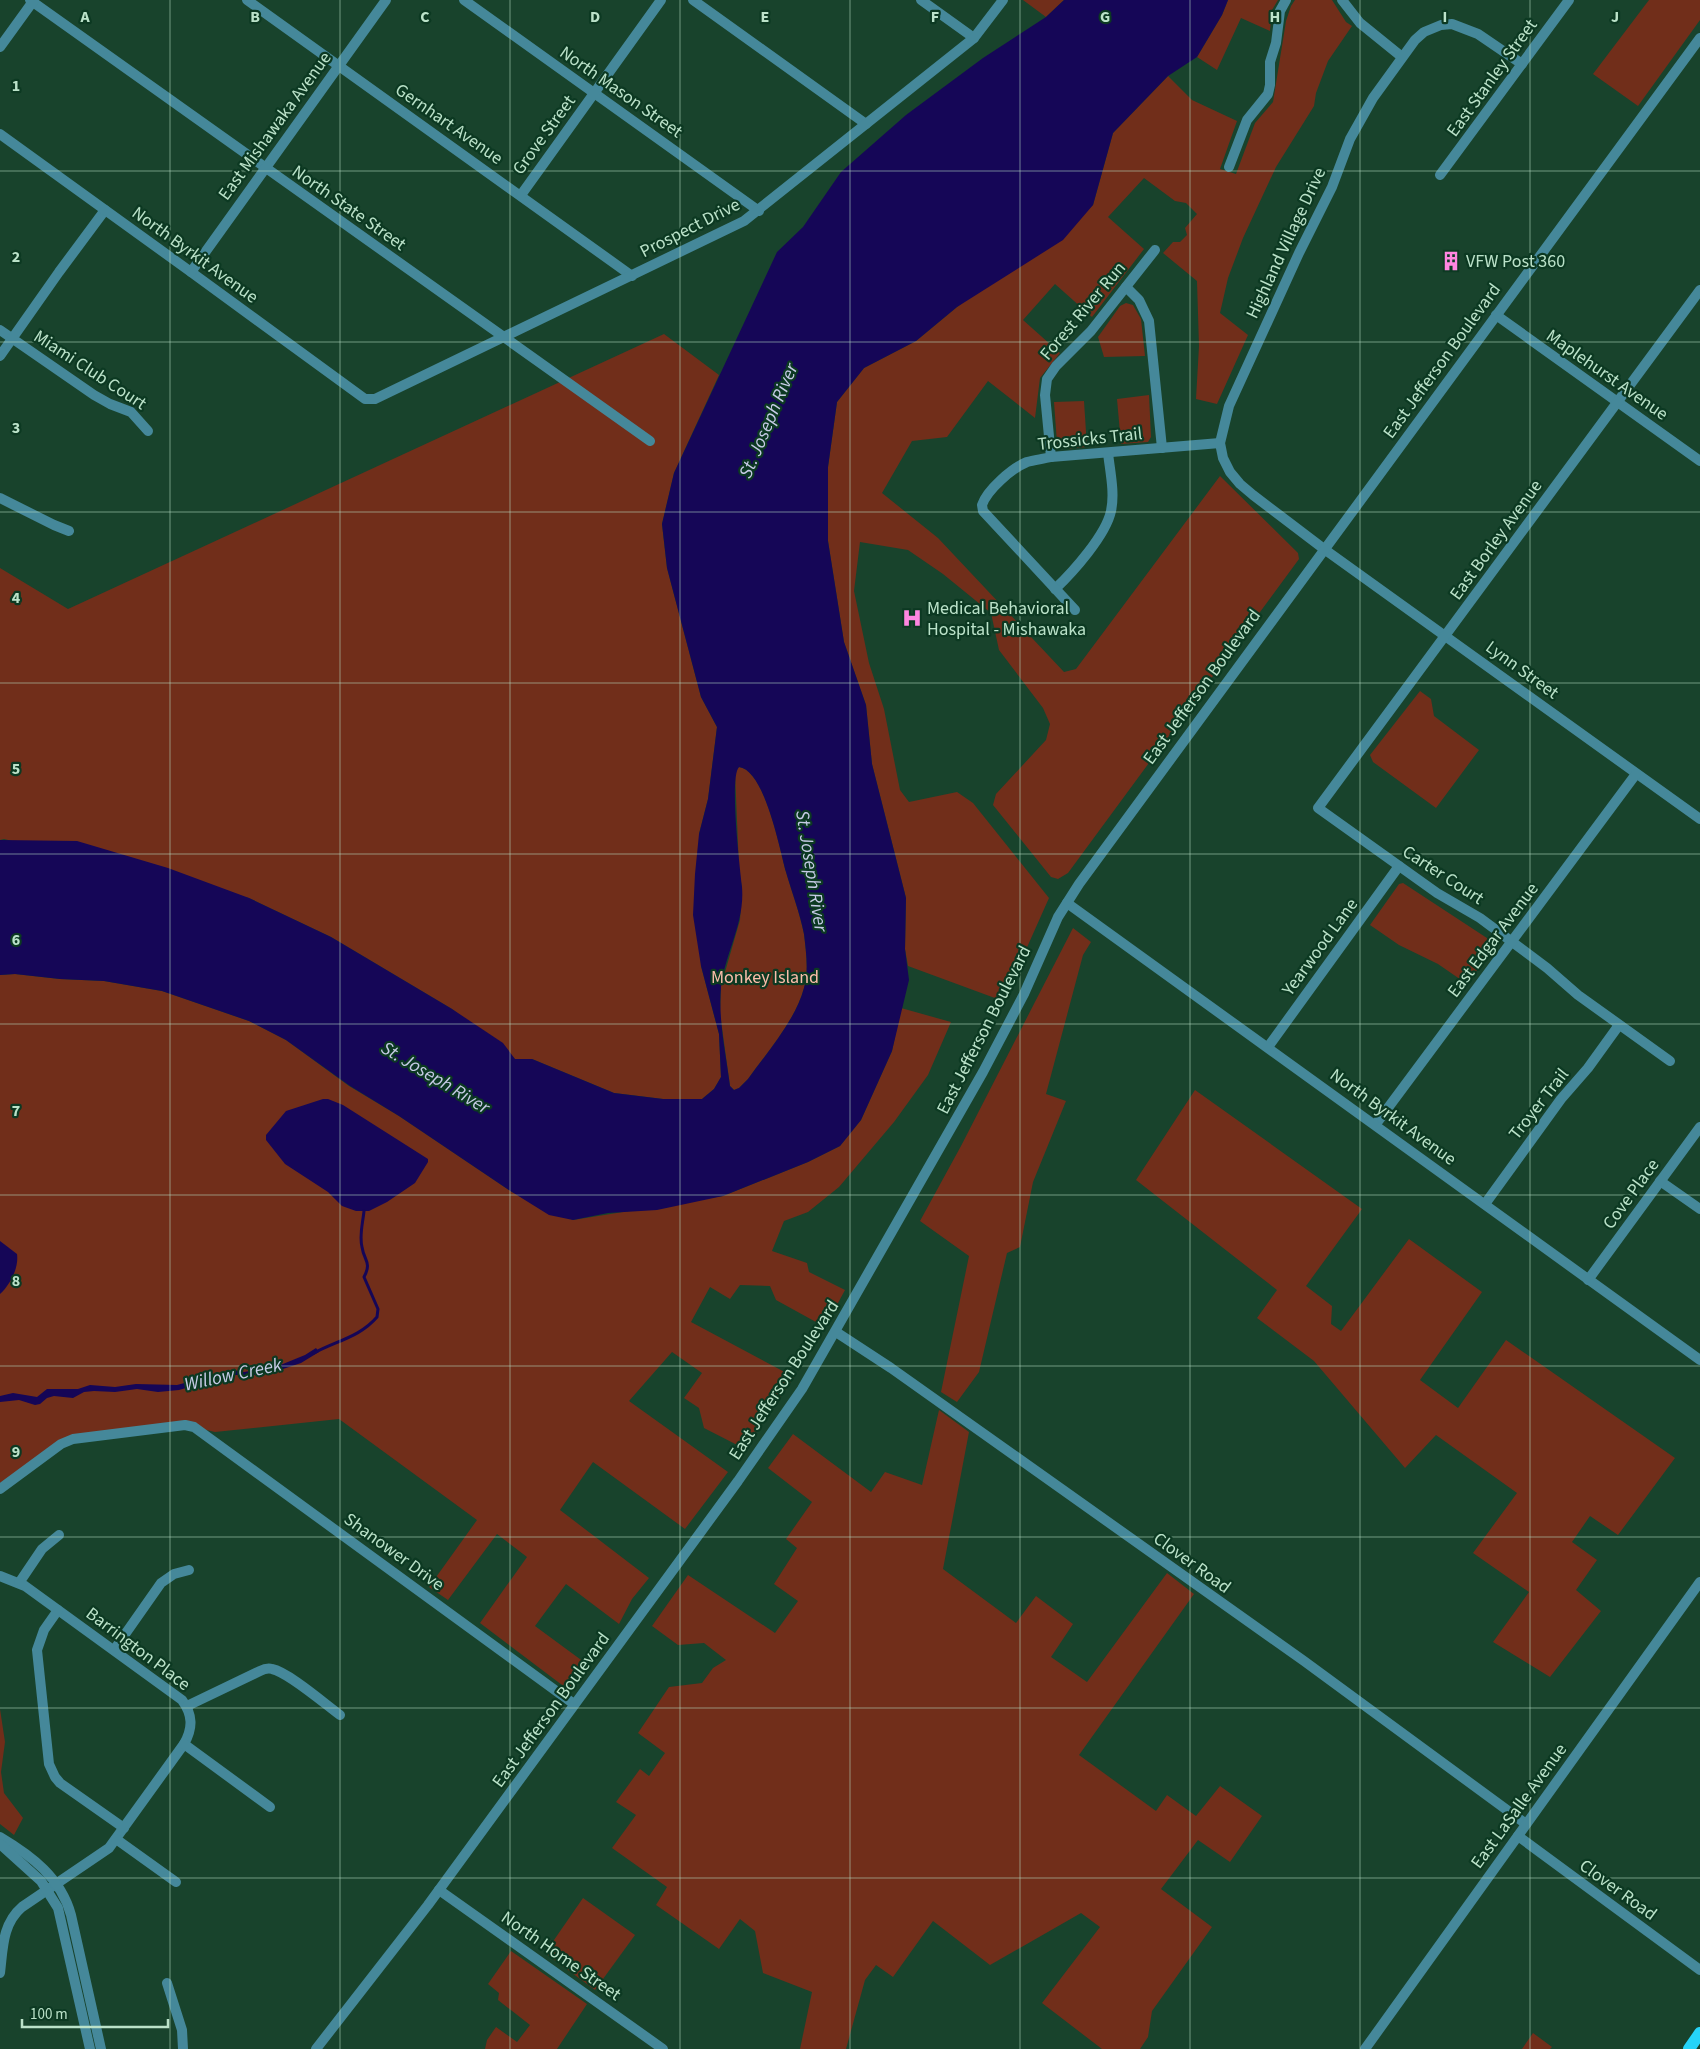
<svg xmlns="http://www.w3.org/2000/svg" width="1700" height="2049" font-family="'Source Sans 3',sans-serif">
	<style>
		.green { fill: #712e1a }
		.water { fill: #150657; fill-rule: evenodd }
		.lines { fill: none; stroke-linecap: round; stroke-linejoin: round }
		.stream { stroke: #150657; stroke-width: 3 }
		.minor { stroke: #45889a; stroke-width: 10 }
		.tertiary { stroke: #45889a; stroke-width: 10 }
		.primary { stroke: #25d4f9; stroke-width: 12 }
		.grid { fill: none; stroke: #bbe2c9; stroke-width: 1; stroke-opacity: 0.55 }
		.labels { text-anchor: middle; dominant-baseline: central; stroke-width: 4.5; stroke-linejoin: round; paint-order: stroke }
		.street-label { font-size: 18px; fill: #bbe2c9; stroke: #0c3922 }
		.poi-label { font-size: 18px; fill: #bbe2c9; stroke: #0c3922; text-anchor: start }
		.park-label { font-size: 18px; fill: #fbbdaa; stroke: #0c3922 }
		.water-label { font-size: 19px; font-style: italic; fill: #c6cbe6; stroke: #0c3922 }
		.grid-label { font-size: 16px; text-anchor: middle; font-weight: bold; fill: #bbe2c9; stroke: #0c3922; stroke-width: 4.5; stroke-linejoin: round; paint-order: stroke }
	</style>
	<rect width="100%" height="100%" fill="#18432c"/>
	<!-- green -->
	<g class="green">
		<path d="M1023 0H1064L1046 17Z"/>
		<path d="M1228 0H1278L1272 10 1270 31 1241 18 1217 70 1197 57 1222 15Z"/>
		<path d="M1295 0H1332L1346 22 1352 26 1328 61 1316 93 1314 106 1276 167 1243 238 1228 278 1220 313 1248 335 1217 404 1196 399 1199 346 1197 281 1163 253 1173 242H1180L1187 235 1185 228 1197 214 1186 203 1175 201 1144 178 1108 217 1144 249 1092 317 1055 284 1023 320 1060 353 1040 378 1035 418 988 381 947 437 912 441 882 493 938 538 1064 672 1076 669 1220 476 1298 553 1299 559 1068 873 1058 879 1051 877 993 805 996 794 1046 740 1050 724 1043 708 999 650 991 613 943 574 908 550 860 542 854 591 869 663 884 709 900 790 909 802 957 792 973 803 1049 898 1003 1001 908 966 905 949 906 898 872 764 866 705 844 642 828 541V467L837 402 864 368 916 341 957 307 1093 205 1113 133 1168 76 1192 100 1237 121 1220 169 1236 174 1255 123 1273 102 1286 21 1291 6Z"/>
		<path d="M1649 0H1700V20L1638 106 1593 74Z"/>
		<path d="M1126 303 1133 305 1141 319 1145 356 1104 357 1098 337 1120 306Z"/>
		<path d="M664 334 719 375 674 473 662 524 667 568 701 697 717 727 708 799 699 834 701 966 719 1034 721 1077 714 1089 702 1099H663L614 1093 532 1059H515L452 1009 331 937 249 898 4 839 0 840V568L68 609Z"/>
		<path d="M1149 395 1151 437 1148 442 1121 444 1117 399Z"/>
		<path d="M1084 401 1087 447 1063 449 1057 443 1054 402Z"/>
		<path d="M1420 691 1431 699 1434 716 1479 750 1436 808 1373 762 1370 755Z"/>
		<path d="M739 767C765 770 780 850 786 872 792 893 800 913 804 934 806 951 809 972 804 988 795 1021 768 1051 748 1079L739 1088 734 1090 730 1086 720 1013 721 986 740 920 742 888 739 869 735 772Z"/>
		<path d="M1403 883 1493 942V948L1467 984 1438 964 1399 945 1370 925 1399 884Z"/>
		<path d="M1073 928 1091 942 1083 955 1046 1094 1066 1101 1033 1182 1020 1247 1007 1253 979 1372 957 1402 941 1392 969 1256 920 1221 961 1146Z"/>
		<path d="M15 974 60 979 104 981 162 991 249 1021 286 1040 349 1086 399 1116 512 1192 573 1220 723 1196 808 1162 840 1146 861 1120 892 1051 901 1008 951 1022 928 1075 894 1122 839 1187 808 1212 784 1221 772 1251 807 1263 809 1272 845 1290 825 1327 776 1300 770 1286 740 1285 730 1299 710 1287 691 1322 794 1377 745 1449 704 1428 699 1408 684 1398 702 1373 672 1352 629 1401 728 1472 685 1529 593 1462 560 1510 649 1578 632 1599 619 1624 566 1584 535 1626 588 1665 572 1686 566 1688 480 1623 527 1557 497 1534 448 1600 429 1587 477 1520 339 1419 215 1432 185 1425 80 1437 0 1483V975Z"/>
		<path d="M1195 1090 1362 1209 1306 1286 1332 1306 1331 1324 1341 1331 1409 1239 1482 1292 1420 1380 1458 1408 1506 1340 1675 1458 1618 1535 1590 1516 1572 1542 1597 1560 1576 1590 1601 1611 1550 1677 1493 1642 1529 1592 1473 1553 1517 1493 1436 1435 1405 1468 1314 1361 1257 1318 1277 1290 1136 1180Z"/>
		<path d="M939 1410 969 1432 943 1569 1016 1623 1036 1596 1073 1624 1051 1657 1087 1682 1167 1573 1194 1594 1079 1755 1156 1811 1167 1795 1196 1816 1220 1786 1262 1816 1230 1862 1198 1840 1161 1889 1212 1927 1152 2011 1148 2037 1140 2049H1102L1042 2003 1100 1927 1081 1913 990 1965 933 1921 893 1977 876 1965 865 1980 846 2049H800L812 1992 763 1973 755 1931 740 1919 719 1949 656 1905 667 1887 612 1848 636 1815 616 1802 640 1769 649 1776 665 1753 638 1733 669 1687 702 1683 713 1668 726 1660 704 1643 678 1645 652 1626 688 1575 775 1633 798 1601 774 1584 797 1548 786 1539 812 1502 768 1468 793 1434 871 1492 885 1472 922 1485Z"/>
		<path d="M0 1709 5 1742 1 1772 4 1793 23 1818 14 1835 0 1824Z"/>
		<path d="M583 1898 635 1935 595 1990 545 1953Z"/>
		<path d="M511 1951 587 2004 557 2049H485L487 2040 496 2027 517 2042 530 2025 498 2000 499 1993 488 1984Z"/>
		<path d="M1533 2033 1552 2047 1550 2049H1522Z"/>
	</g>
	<!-- water -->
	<g class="water">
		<path d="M1064 0H1228L1222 15 1197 57 1168 76 1113 133 1093 205 1063 240 957 307 916 341 864 368 837 402 828 467V541L844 642 866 705 872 764 906 898 905 949 909 980 892 1051 861 1120 840 1146 808 1162 723 1196 657 1210 608 1213 573 1220 549 1215 512 1192 399 1116 350 1086 286 1040 249 1021 162 991 104 981 60 979 15 974 0 975V840L77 841 168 868 249 898 331 937 452 1009 503 1043 515 1059H532L614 1093 663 1099H702L714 1089 721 1077 719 1034 701 966 693 915 695 874 699 834 708 799 717 727 701 697 667 568 662 524 674 473 777 252 803 227 841 172 906 115 983 58 1046 17ZM739 767C765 770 780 851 786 872 792 893 800 913 804 934 806 951 809 972 804 988 795 1021 768 1051 748 1079L739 1088 734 1090 730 1086C726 1054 718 1020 721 987 725 953 745 923 742 887 740 869 729 777 739 767Z"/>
		<path d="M323 1099H328L343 1105 428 1159V1162L415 1183 387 1202 369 1211H356L342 1206 328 1192 285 1164 266 1140V1135L286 1111Z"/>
		<path d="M0 1241 17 1254C19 1268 10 1285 0 1294Z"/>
		<path d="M316 1348 319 1352 301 1363 280 1370 257 1375H232L179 1390 158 1392 137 1389 115 1392 94 1391 84 1392 73 1398 54 1396 47 1398 40 1404 35 1405 19 1400 0 1402V1396L13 1393 37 1397 47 1389H78L90 1385 115 1387 136 1384 177 1385 233 1370 244 1372 278 1366 305 1355Z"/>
	</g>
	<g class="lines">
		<!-- stream -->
		<path class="stream" d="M314 1353C336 1341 360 1337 377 1317L378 1309 364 1277C372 1262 364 1261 362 1247 359 1235 363 1222 364 1211"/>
		<!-- minor -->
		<g class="minor">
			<path d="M30 0 650 441"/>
			<path d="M247 0 632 276"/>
			<path d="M464 0 759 211"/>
			<path d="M693 0 866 124"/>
			<path d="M921 0 974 38"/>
			<path d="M1342 0 1360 23 1402 57"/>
			<path d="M0 47 34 0"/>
			<path d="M1522 64 1478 34 1452 24 1441 25 1424 32 1415 40 1373 98 1350 139 1332 187 1299 253 1229 406 1220 443 1223 458 1230 472 1240 484 1253 495 1324 549 1700 819"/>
			<path d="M1229 167 1247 120 1268 94 1270 85V62L1276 43 1280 11 1286 0"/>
			<path d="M1440 175 1569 0"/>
			<path d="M521 195 661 0"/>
			<path d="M191 272 365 399H375L744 221 974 38 1003 0"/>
			<path d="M1126 287 1139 300 1149 321 1162 448"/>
			<path d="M1496 315 1700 461"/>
			<path d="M0 330 94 395 110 404 131 412 148 431"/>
			<path d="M0 356 59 272 105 210"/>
			<path d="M1051 457 1045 395 1047 379 1056 366 1091 331 1155 250"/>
			<path d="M0 498 54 525 69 531"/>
			<path d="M1055 589C1073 572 1106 535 1111 511 1115 493 1110 471 1108 453"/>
			<path d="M1075 610 983 511 982 505C987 490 1012 468 1027 462 1034 460 1043 459 1051 457L1220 443"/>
			<path d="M1268 1047 1399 866"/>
			<path d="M1670 1061 1578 995 1547 968 1480 918 1437 893 1318 808 1700 290"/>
			<path d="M1376 1124 1636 774"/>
			<path d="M1660 1181 1700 1209"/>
			<path d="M1485 1204 1561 1099 1588 1068 1619 1025"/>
			<path d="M1588 1280 1700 1127"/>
			<path d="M836 1332 891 1368 1304 1661 1526 1824"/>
			<path d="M0 1489 61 1444 73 1439 185 1425 194 1427 574 1704"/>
			<path d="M0 1576 25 1586 182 1700C193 1715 193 1728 184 1744L109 1848 22 1907C2 1924 3 1949 0 1973"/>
			<path d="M19 1583 42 1549 59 1535"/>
			<path d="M58 1610 44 1630 37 1650 49 1764 55 1777 60 1783 124 1828"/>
			<path d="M114 1650 161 1583 174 1574 189 1570"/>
			<path d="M187 1706 260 1671C264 1669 268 1668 272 1669 288 1672 325 1704 340 1715"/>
			<path d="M184 1744 270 1807"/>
			<path d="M1518 1836 1700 1970"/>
			<path d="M0 1837C32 1856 61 1878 71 1915L101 2049"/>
			<path d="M116 1839 176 1882"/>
			<path d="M0 1844 41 1881 58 1908 90 2049"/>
			<path d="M167 1983 182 2030 183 2049"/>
			<path d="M1365 2049 1700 1582"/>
		</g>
		<!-- tertiary -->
		<g class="tertiary">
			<path d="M0 134 191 272 386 0"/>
			<path d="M1067 903 1700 1360"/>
			<path d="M439 1890 663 2049"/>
			<path d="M316 2049 428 1905 738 1481 802 1389 983 1072 1024 994 1058 917 1079 884 1700 38"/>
		</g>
		<!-- primary -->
		<path class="primary" d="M1689 2049 1700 2033"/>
	</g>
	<!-- grid -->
	<path class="grid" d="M170 0V2049M340 0V2049M510 0V2049M680 0V2049M850 0V2049M1020 0V2049M1190 0V2049M1360 0V2049M1530 0V2049M0 171H1700M0 342H1700M0 512H1700M0 683H1700M0 854H1700M0 1024H1700M0 1195H1700M0 1366H1700M0 1537H1700M0 1708H1700M0 1878H1700"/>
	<!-- icons -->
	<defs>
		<symbol id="building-bare" viewBox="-9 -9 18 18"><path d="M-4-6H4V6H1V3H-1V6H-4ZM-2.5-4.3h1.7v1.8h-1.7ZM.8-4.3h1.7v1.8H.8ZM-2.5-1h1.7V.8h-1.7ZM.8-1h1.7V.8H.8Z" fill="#fe86e0" stroke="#0c3922" stroke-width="2.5" paint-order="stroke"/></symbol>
		<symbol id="hospital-bare" viewBox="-9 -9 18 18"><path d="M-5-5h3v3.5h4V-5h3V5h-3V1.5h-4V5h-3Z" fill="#fe86e0" stroke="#0c3922" stroke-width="2.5" paint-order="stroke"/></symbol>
	</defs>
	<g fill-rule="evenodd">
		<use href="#building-bare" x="1437" y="247" width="28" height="28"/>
		<use href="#hospital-bare" x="898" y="604" width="28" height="28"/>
	</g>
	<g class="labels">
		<!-- street labels -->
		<g class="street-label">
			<text transform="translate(1492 78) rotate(-54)">East Stanley Street</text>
			<text transform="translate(621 92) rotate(35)">North Mason Street</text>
			<text transform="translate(449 124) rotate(35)">Gernhart Avenue</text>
			<text transform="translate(275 126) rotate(-54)">East Mishawaka Avenue</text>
			<text transform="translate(544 135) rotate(-54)">Grove Street</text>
			<text transform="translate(349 208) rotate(35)">North State Street</text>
			<text transform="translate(690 228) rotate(-27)">Prospect Drive</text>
			<text transform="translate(1286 243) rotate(-65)">Highland Village Drive</text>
			<text transform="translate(195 255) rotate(36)">North Byrkit Avenue</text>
			<text transform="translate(1083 311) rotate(-50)">Forest River Run</text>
			<text transform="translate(1442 361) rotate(-54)">East Jefferson Boulevard</text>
			<text transform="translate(90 370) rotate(33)">Miami Club Court</text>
			<text transform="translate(1607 375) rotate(35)">Maplehurst Avenue</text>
			<text transform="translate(1090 439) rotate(-6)">Trossicks Trail</text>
			<text transform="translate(1496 540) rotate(-54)">East Borley Avenue</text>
			<text transform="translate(1522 670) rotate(36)">Lynn Street</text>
			<text transform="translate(1202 687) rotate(-54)">East Jefferson Boulevard</text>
			<text transform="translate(1443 875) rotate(33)">Carter Court</text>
			<text transform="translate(1493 940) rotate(-53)">East Edgar Avenue</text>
			<text transform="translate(1320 947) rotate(-54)">Yearwood Lane</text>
			<text transform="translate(984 1030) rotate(-63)">East Jefferson Boulevard</text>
			<text transform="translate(1539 1104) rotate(-52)">Troyer Trail</text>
			<text transform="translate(1393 1117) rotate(36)">North Byrkit Avenue</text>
			<text transform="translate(1631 1194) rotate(-54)">Cove Place</text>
			<text transform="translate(784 1380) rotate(-57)">East Jefferson Boulevard</text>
			<text transform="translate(394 1552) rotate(36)">Shanower Drive</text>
			<text transform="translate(1192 1563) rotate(36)">Clover Road</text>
			<text transform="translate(138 1649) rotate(37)">Barrington Place</text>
			<text transform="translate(551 1710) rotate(-54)">East Jefferson Boulevard</text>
			<text transform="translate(1519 1806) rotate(-54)">East LaSalle Avenue</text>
			<text transform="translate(1618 1890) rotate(36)">Clover Road</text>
			<text transform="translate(561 1956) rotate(35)">North Home Street</text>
		</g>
		<!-- poi labels -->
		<g class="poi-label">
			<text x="1466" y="261">VFW Post 360</text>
			<text x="927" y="608">Medical Behavioral<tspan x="927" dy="21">Hospital - Mishawaka</tspan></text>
		</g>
		<!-- park labels -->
		<g class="park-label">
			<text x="765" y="977">Monkey Island</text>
		</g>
		<!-- water labels -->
		<g class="water-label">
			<text transform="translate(769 421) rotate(-67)">St. Joseph River</text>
			<text transform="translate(811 871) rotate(81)">St. Joseph River</text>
			<text transform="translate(435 1078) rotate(31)">St. Joseph River</text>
			<text transform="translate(233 1375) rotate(-12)">Willow Creek</text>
		</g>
	</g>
	<g class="grid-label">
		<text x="85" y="22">A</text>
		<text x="255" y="22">B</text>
		<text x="425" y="22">C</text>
		<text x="595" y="22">D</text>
		<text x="765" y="22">E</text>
		<text x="935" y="22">F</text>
		<text x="1105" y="22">G</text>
		<text x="1275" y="22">H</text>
		<text x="1445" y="22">I</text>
		<text x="1615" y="22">J</text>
		<text x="16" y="91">1</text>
		<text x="16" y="262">2</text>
		<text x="16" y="433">3</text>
		<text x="16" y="603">4</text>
		<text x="16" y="774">5</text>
		<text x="16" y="945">6</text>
		<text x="16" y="1116">7</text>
		<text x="16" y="1286">8</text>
		<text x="16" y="1457">9</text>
	</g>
	<!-- scale -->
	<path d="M22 2019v8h146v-8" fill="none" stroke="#bbe2c9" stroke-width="2.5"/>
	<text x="30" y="2019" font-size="15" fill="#bbe2c9" stroke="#0c3922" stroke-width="4" paint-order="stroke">100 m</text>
</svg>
